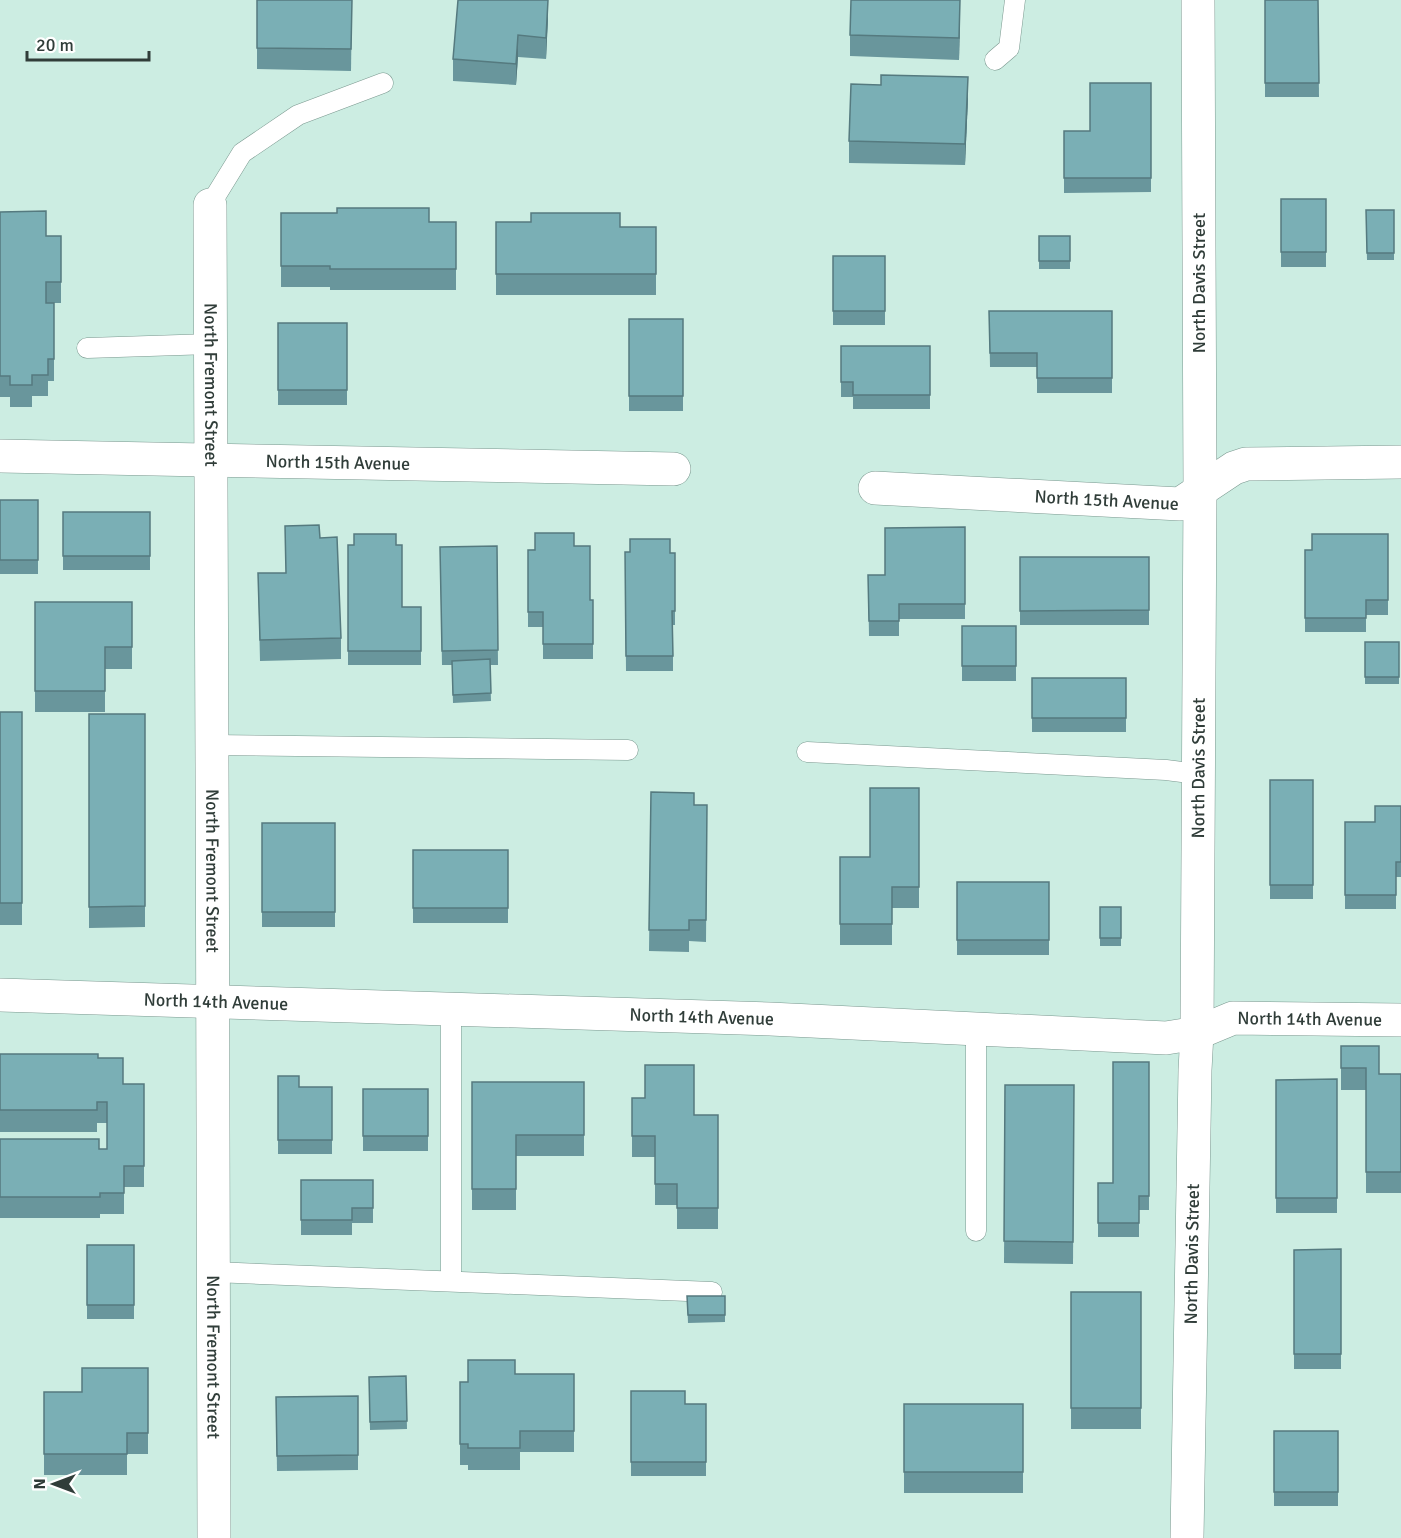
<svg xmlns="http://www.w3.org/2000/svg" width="1401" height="1538" font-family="Signika,sans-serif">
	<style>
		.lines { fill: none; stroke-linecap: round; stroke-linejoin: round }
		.service-casing { stroke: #7a988f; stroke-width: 21 }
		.minor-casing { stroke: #7a988f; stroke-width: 34 }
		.tertiary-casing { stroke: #7a988f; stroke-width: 34 }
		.service { stroke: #fff; stroke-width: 20 }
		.minor { stroke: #fff; stroke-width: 33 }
		.tertiary { stroke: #fff; stroke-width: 33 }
		.wall { fill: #69969c }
		.shaded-wall { fill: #557a7f }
		.building { fill: #7aafb5; stroke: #557a7f; stroke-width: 1.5 }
		.labels { text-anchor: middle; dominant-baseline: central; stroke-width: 4.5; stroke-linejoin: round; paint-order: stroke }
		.street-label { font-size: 18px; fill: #303d39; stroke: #fff }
	</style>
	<rect width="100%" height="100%" fill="#ccede2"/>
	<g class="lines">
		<defs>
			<g id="service">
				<path d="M995 60 1009 48 1015 0"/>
				<path d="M210 205 242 153 298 115 383 83"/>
				<path d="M87 348 211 344"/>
				<path d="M212 745 628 750"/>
				<path d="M807 752 1166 770 1198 774"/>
				<path d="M451 1009V1281"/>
				<path d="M976 1231V1029"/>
				<path d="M213 1272 712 1292"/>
			</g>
			<g id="minor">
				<path id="s1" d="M210 205C213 649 212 1094 214 1538"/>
				<path id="s2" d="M0 456 674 469"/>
				<path id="s3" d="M875 488 1180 504 1234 468 1246 464 1401 462"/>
				<path id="s4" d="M0 995 770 1019 1166 1038 1197 1033 1233 1018 1401 1020"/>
			</g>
			<g id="tertiary">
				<path id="s5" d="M1187 1538 1195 1070 1197 1033 1200 491 1198 0"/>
			</g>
		</defs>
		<!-- service casing -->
		<use href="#service" class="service-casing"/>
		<!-- minor casing -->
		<use href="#minor" class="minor-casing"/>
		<!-- tertiary casing -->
		<use href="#tertiary" class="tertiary-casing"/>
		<!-- service -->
		<use href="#service" class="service"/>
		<!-- minor -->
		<use href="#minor" class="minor"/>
		<!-- tertiary -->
		<use href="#tertiary" class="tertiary"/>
	</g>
	<!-- wall -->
	<g class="wall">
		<path d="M352 0 351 71 257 69V48Z"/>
		<path d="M1265 0H1318L1319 97H1265Z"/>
		<path d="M548 17 546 59 518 57 516 85 453 81V59Z"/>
		<path d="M960 17 959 60 850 56V35Z"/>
		<path d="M1151 83V192L1064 193V131H1090Z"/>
		<path d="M968 98 965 165 849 163V141Z"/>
		<rect x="1281" y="199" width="45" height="68"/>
		<path d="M1366 210H1394V260H1367Z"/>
		<path d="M0 212 46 236H61V303H54V381H48V396H32V407H10V397H0Z"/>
		<path d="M281 213 429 222H456V290H330V287H281Z"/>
		<path d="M496 222 620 227H656V295H496Z"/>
		<rect x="1039" y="236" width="31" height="33"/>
		<rect x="833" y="256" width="52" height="69"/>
		<path d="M989 311H1112V393H1037V367H990Z"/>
		<rect x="629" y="319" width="54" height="92"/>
		<rect x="278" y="323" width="69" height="82"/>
		<path d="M841 346H930V409H853V397H841Z"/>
		<rect x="0" y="500" width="38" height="74"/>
		<rect x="63" y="512" width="87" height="58"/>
		<path d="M285 526 320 538 341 638V659L260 661 258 573H286Z"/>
		<path d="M965 527V619H899V636H869L868 575H885Z"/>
		<path d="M1388 534V615H1366V632H1305V550H1312Z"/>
		<path d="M348 545H396L402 607H421V665H348Z"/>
		<path d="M497 546 498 665H490L491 701 453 703 452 665H442L440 547Z"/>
		<path d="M574 546 590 600H593V659H543V627H528V550Z"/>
		<path d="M625 552 675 553V625H673V671H626Z"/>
		<rect x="1020" y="557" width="129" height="68"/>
		<path d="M35 602H132V669H105V712H35Z"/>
		<rect x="962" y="626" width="54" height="55"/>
		<rect x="1365" y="642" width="34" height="42"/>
		<rect x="1032" y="678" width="94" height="54"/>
		<rect x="0" y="712" width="22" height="213"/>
		<path d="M89 714H145V927L89 928Z"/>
		<rect x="1270" y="780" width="43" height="119"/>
		<path d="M919 788V908H892V945H840V857H870Z"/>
		<path d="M651 792 694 805H707L706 942 689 941V952L649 951Z"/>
		<path d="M1401 806V877H1396V909H1345V822H1375Z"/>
		<rect x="262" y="823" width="73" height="104"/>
		<rect x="413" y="850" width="95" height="73"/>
		<rect x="957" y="882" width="92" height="73"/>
		<rect x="1100" y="907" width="21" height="39"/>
		<path d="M1341 1046 1379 1074H1401V1193H1366V1090H1341Z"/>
		<path d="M0 1054 98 1058 123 1084H144V1187H124V1214H100V1218H0V1139L99 1149H107V1123H97V1132H0Z"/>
		<path d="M1149 1062V1210H1139V1237H1098V1183H1113Z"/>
		<path d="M278 1076 299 1087H332V1154H278Z"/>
		<path d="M1337 1079V1213H1276V1080Z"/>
		<path d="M472 1082H584V1156H516V1210H472Z"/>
		<path d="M1005 1085H1074L1073 1264 1004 1263Z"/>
		<rect x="363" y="1089" width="65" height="62"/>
		<path d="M632 1098 694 1115H718V1229H677V1205H655V1157H632Z"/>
		<path d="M301 1180H373V1223H352V1235H301Z"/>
		<rect x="87" y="1245" width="47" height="74"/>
		<path d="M1341 1249V1369H1294V1250Z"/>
		<rect x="1071" y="1292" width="70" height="137"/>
		<path d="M687 1296H725V1322L688 1323Z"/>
		<path d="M82 1368H148V1454H127V1475H44V1392H82Z"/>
		<path d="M515 1374H574V1452H520V1470H468V1465H460V1382H468Z"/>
		<path d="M406 1376 407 1429 370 1430 369 1377Z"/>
		<path d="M631 1391 685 1404H706V1476H631Z"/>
		<path d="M358 1396V1470L277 1471 276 1397Z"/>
		<rect x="904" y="1404" width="119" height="89"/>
		<rect x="1274" y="1431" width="64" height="75"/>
	</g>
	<!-- shaded-wall -->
	<g class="shaded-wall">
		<path d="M548 0V17L546 59V38Z"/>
		<path d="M960 0V17L959 60V38Z"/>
		<path d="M518 35V57L516 85V64Z"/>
		<path d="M968 77V98L965 165V144Z"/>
	</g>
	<!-- building -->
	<g class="building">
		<path d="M257 0H352L351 49 257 48Z"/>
		<path d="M458 0H548L546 38 518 35 516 64 453 59Z"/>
		<path d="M851 0H960L959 38 850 35Z"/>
		<path d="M1265 0H1318L1319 83H1265Z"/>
		<path d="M881 75 968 77 965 144 849 141 851 84 881 85Z"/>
		<path d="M1090 83H1151V178H1064V131H1090Z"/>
		<rect x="1281" y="199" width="45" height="53"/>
		<path d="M337 208H429V222H456V269H330V266H281V213H337Z"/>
		<path d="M1366 210H1394V253H1367Z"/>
		<path d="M46 211V236H61V282H46V303H54V359H48V375H32V385H10V376H0V212Z"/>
		<path d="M531 213H620V227H656V274H496V222H531Z"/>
		<rect x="1039" y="236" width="31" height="25"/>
		<rect x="833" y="256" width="52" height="55"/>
		<path d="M989 311H1112V378H1037V353H990Z"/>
		<rect x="629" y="319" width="54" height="77"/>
		<rect x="278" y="323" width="69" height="67"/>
		<path d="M841 346H930V395H853V382H841Z"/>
		<rect x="0" y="500" width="38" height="60"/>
		<rect x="63" y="512" width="87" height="44"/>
		<path d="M319 525 320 538 337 537 341 638 260 640 258 573H286L285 526Z"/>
		<path d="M965 527V604H899V621H869L868 575H885V528Z"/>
		<path d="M535 533H574V546H590V600H593V644H543V612H528V550H535Z"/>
		<path d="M354 534H396V545H402V607H421V651H348V545H354Z"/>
		<path d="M1312 534H1388V600H1366V618H1305V550H1312Z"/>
		<path d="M630 539H670V553H675V611H672L673 656H626L625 552H630Z"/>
		<path d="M497 546 498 650 442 651 440 547Z"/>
		<path d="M1020 557H1149V610L1020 611Z"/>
		<path d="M35 602H132V647H105V691H35Z"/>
		<rect x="962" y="626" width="54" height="40"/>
		<rect x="1365" y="642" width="34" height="35"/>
		<path d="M490 659 491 693 453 695 452 661Z"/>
		<rect x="1032" y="678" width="94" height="40"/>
		<rect x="0" y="712" width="22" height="191"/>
		<path d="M89 714H145V906L89 907Z"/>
		<rect x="1270" y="780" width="43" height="105"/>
		<path d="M870 788H919V887H892V924H840V857H870Z"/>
		<path d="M651 792 694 793V805H707L706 920H689V930H649Z"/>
		<path d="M1375 806H1401V862H1396V895H1345V822H1375Z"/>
		<rect x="262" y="823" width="73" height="89"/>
		<rect x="413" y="850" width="95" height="58"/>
		<rect x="957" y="882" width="92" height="58"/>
		<rect x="1100" y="907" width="21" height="31"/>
		<path d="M1341 1046H1379V1074H1401V1172H1366V1068H1341Z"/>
		<path d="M0 1054H98V1058H123V1084H144V1166H124V1193H100V1197H0V1139H99V1149H107V1102H97V1110H0Z"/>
		<path d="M1113 1062H1149V1196H1139V1223H1098V1183H1113Z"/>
		<path d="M645 1065H694V1115H718V1208H677V1184H655V1136H632V1098H645Z"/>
		<path d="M278 1076H299V1087H332V1140H278Z"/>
		<path d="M1337 1079V1198H1276V1080Z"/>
		<path d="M472 1082H584V1135H516V1189H472Z"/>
		<path d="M1005 1085H1074L1073 1242 1004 1241Z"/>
		<rect x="363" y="1089" width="65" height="47"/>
		<path d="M301 1180H373V1208H352V1220H301Z"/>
		<rect x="87" y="1245" width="47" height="60"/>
		<path d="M1341 1249V1354H1294V1250Z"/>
		<rect x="1071" y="1292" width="70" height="116"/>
		<path d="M687 1296H725V1315H688Z"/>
		<path d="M468 1360H515V1374H574V1431H520V1448H468V1444H460V1382H468Z"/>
		<path d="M82 1368H148V1433H127V1454H44V1392H82Z"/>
		<path d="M406 1376 407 1421 370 1422 369 1377Z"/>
		<path d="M631 1391H685V1404H706V1462H631Z"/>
		<path d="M358 1396V1455L277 1456 276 1397Z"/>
		<rect x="904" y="1404" width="119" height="68"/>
		<rect x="1274" y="1431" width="64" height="61"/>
	</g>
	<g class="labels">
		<!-- street labels -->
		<g class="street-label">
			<text transform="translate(1199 283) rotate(-90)">North Davis Street</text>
			<text stroke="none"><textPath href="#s1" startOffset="180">North Fremont Street</textPath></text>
			<text stroke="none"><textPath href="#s2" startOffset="338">North 15th Avenue</textPath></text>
			<text stroke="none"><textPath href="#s3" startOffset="232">North 15th Avenue</textPath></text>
			<text stroke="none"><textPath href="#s5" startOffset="770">North Davis Street</textPath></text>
			<text stroke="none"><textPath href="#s1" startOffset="666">North Fremont Street</textPath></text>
			<text stroke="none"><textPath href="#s4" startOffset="216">North 14th Avenue</textPath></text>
			<text stroke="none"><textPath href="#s4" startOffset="702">North 14th Avenue</textPath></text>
			<text stroke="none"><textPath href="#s4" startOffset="1314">North 14th Avenue</textPath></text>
			<text stroke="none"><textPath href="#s5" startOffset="284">North Davis Street</textPath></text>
			<text stroke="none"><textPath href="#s1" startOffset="1152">North Fremont Street</textPath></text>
		</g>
	</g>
	<!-- north arrow -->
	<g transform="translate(54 1484) rotate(270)" stroke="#ffffff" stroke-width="4.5" paint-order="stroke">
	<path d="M0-4.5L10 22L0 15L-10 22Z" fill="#303d39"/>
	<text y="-9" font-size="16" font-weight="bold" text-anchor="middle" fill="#303d39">N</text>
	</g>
	<!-- scale -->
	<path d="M27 51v9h122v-9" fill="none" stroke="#303d39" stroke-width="3"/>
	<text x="36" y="51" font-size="18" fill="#303d39" stroke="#ffffff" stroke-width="4.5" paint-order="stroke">20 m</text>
</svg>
